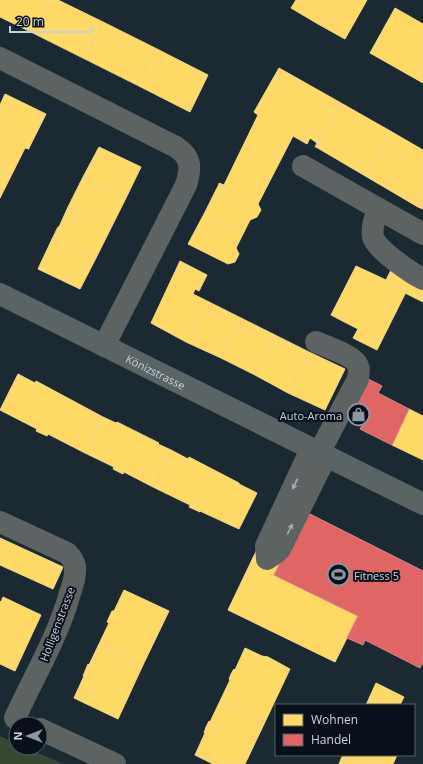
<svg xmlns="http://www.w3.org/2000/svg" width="423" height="764" font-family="'Open Sans',sans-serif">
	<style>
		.green { fill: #374933 }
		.homes { fill: #ffd966; stroke: #eed78a }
		.shops { fill: #e06666; stroke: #d8878a }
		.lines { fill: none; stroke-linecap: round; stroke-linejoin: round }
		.minor { stroke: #5c6362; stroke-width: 22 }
		.major { stroke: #5a6465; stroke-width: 22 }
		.oneway { fill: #a1acb3 }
		.labels { text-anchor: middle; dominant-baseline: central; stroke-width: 4; stroke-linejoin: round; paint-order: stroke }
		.street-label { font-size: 11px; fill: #c6d3df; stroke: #081119 }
		.poi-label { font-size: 11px; fill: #c6d3df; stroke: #081119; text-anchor: end }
	</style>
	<rect width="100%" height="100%" fill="#1b2932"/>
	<!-- green -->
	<path class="green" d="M0 736 16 743V748H27L63 764H0Z"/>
	<!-- homes -->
	<g class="homes">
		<path d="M0 0H49L33 33 0 17Z"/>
		<path d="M49 0H58L103 22 85 59 33 33Z"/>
		<path d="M296 0H332L318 24 291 8Z"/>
		<path d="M332 0H367L345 39 318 24Z"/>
		<path d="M395 8 423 24V83L370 53Z"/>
		<path d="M103 22 155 48 137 85 85 59Z"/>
		<path d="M155 48 208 75 190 112 137 85Z"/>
		<path d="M279 68 341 103 316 147H315L317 143 310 138 307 144 293 136 258 204 219 184V183L224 185 258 115 254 112Z"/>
		<path d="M5 94 46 114 29 148 0 134V105Z"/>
		<path d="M341 103 392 132 367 177 316 147Z"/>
		<path d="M392 132 423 150V198L418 207 367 177Z"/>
		<path d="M0 134 29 148V149L25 148 11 176 0 171Z"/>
		<path d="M99 147 141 167 126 198 83 177Z"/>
		<path d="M0 171 11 176 0 198Z"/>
		<path d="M83 177 126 198 111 228 68 207Z"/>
		<path d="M219 184 258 204 261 210 257 217 250 220 243 234 204 214Z"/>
		<path d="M423 198V209L418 207Z"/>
		<path d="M68 207 111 228 96 258 53 237 58 227H59Z"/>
		<path d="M204 214 243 234 236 248 239 254 235 262 228 264 188 244Z"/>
		<path d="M53 237 96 258 80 289 38 269Z"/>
		<path d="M180 261 207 275 199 291 195 289 193 294 207 301 186 342 151 323Z"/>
		<path d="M356 266 386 280 391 270 412 280 377 350 353 338 358 329 331 315Z"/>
		<path d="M411 281 423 287V302L405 293Z"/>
		<path d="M207 301 241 318 221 358 186 342Z"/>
		<path d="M241 318 275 335 255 375 221 358Z"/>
		<path d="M275 335 309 352 288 393 255 375Z"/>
		<path d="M309 352 345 369 325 410 288 393Z"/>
		<path d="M18 374 35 383 36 381 103 417 85 453 48 434 47 436 36 431 37 429 0 410Z"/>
		<path d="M409 409 423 416V460L392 445Z"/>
		<path d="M103 417 116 423 117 422 159 443 158 444 171 450 153 487 124 472 123 474 113 469 114 467 85 453Z"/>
		<path d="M171 450 188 459 189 457 239 483V484L257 493 239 529 200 511V512L189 507 190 505 153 487Z"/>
		<path d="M0 538 63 567 53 589 0 565Z"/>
		<path d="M260 543 283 555 274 575 358 616 335 662 228 610Z"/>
		<path d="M124 590 169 611 143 665 99 644 109 623 107 622 112 611H114Z"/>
		<path d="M3 597 41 615 15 671 0 664V601L1 602Z"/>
		<path d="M99 644 143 665 118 719 74 698 84 676H83L88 664 89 665Z"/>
		<path d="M245 648 262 656 268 657 290 669 265 722 220 701 230 680 229 679 231 674 234 669 235 670Z"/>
		<path d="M376 683 404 697 400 705H366Z"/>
		<path d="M220 701 265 722 245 764H213L195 755 205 733H204L206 727 209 721 210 722Z"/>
		<path d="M343 755H397L393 764H352L341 759Z"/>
		<path d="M341 759 352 764H339Z"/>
	</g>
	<!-- shops -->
	<g class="shops">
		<path d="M364 377 382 386 378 393 409 409 392 445 360 429 364 422 346 413Z"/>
		<path d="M306 512 423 571V662L420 668 365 640 363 645 347 638 358 616 274 575Z"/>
	</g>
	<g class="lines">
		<!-- minor -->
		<g class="minor">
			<path d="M0 58 176 147C192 157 191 169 186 185L104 346"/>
			<path d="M303 166 423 234"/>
			<path d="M379 209C375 217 371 227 373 237 376 249 411 273 423 279"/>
			<path d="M316 342C327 347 355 356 358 366 360 370 358 375 358 379L319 453"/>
			<path d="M311 449 266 546 267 559 277 552 280 549 326 456"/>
			<path d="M0 522 67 553C71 557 74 561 75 566 76 576 73 585 70 593 58 637 34 676 15 718"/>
			<path d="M40 729 115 764"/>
		</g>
		<!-- major -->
		<path class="major" id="s1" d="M0 294 423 504"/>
	</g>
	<!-- one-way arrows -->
	<defs><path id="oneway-solid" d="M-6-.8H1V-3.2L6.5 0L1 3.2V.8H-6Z"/></defs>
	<g class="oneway">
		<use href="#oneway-solid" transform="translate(295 484) rotate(115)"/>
		<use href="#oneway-solid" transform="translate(290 529) rotate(-64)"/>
	</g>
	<!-- icons -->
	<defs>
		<symbol id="shop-ring" viewBox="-11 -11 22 22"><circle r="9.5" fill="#081119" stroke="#8a98a2" stroke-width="1.5"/><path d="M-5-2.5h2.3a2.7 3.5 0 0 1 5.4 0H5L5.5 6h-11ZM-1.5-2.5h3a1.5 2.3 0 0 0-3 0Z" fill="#8a98a2"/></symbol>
		<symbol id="stadium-ring" viewBox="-11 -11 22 22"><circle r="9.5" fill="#081119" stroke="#8a98a2" stroke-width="1.5"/><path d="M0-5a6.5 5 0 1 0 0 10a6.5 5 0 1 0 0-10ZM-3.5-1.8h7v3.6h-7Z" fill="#8a98a2"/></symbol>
	</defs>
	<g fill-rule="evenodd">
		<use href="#shop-ring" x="346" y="402" width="25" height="25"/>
		<use href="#stadium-ring" x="326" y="562" width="25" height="25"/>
	</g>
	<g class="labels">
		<!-- street labels -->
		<g class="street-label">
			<text stroke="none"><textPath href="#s1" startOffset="174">Könizstrasse</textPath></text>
			<text transform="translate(57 624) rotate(-69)">Holligenstrasse</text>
		</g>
		<!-- poi labels -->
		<g class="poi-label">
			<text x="342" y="415">Auto-Aroma</text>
			<text x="354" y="575" text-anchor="start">Fitness 5</text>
		</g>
	</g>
	<!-- legend -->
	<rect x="275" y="704" width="140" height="52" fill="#081119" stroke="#545f68"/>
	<rect x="283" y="714" width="20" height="12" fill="#ffd966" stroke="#545f68"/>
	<text x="311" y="724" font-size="12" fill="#c6d3df">Wohnen</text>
	<rect x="283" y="734" width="20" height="12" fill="#e06666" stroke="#545f68"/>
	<text x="311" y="744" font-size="12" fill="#c6d3df">Handel</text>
	<!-- north arrow -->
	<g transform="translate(28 736) rotate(270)"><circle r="19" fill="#081119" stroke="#545f68"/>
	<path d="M0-3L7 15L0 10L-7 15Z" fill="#8a98a2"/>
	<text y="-6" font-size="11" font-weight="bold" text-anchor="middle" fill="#c6d3df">N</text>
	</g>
	<!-- scale -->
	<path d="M10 26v6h82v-6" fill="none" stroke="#c6d3df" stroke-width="2"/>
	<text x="16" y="26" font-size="12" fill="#c6d3df" stroke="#081119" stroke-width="3" paint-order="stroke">20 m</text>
</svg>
